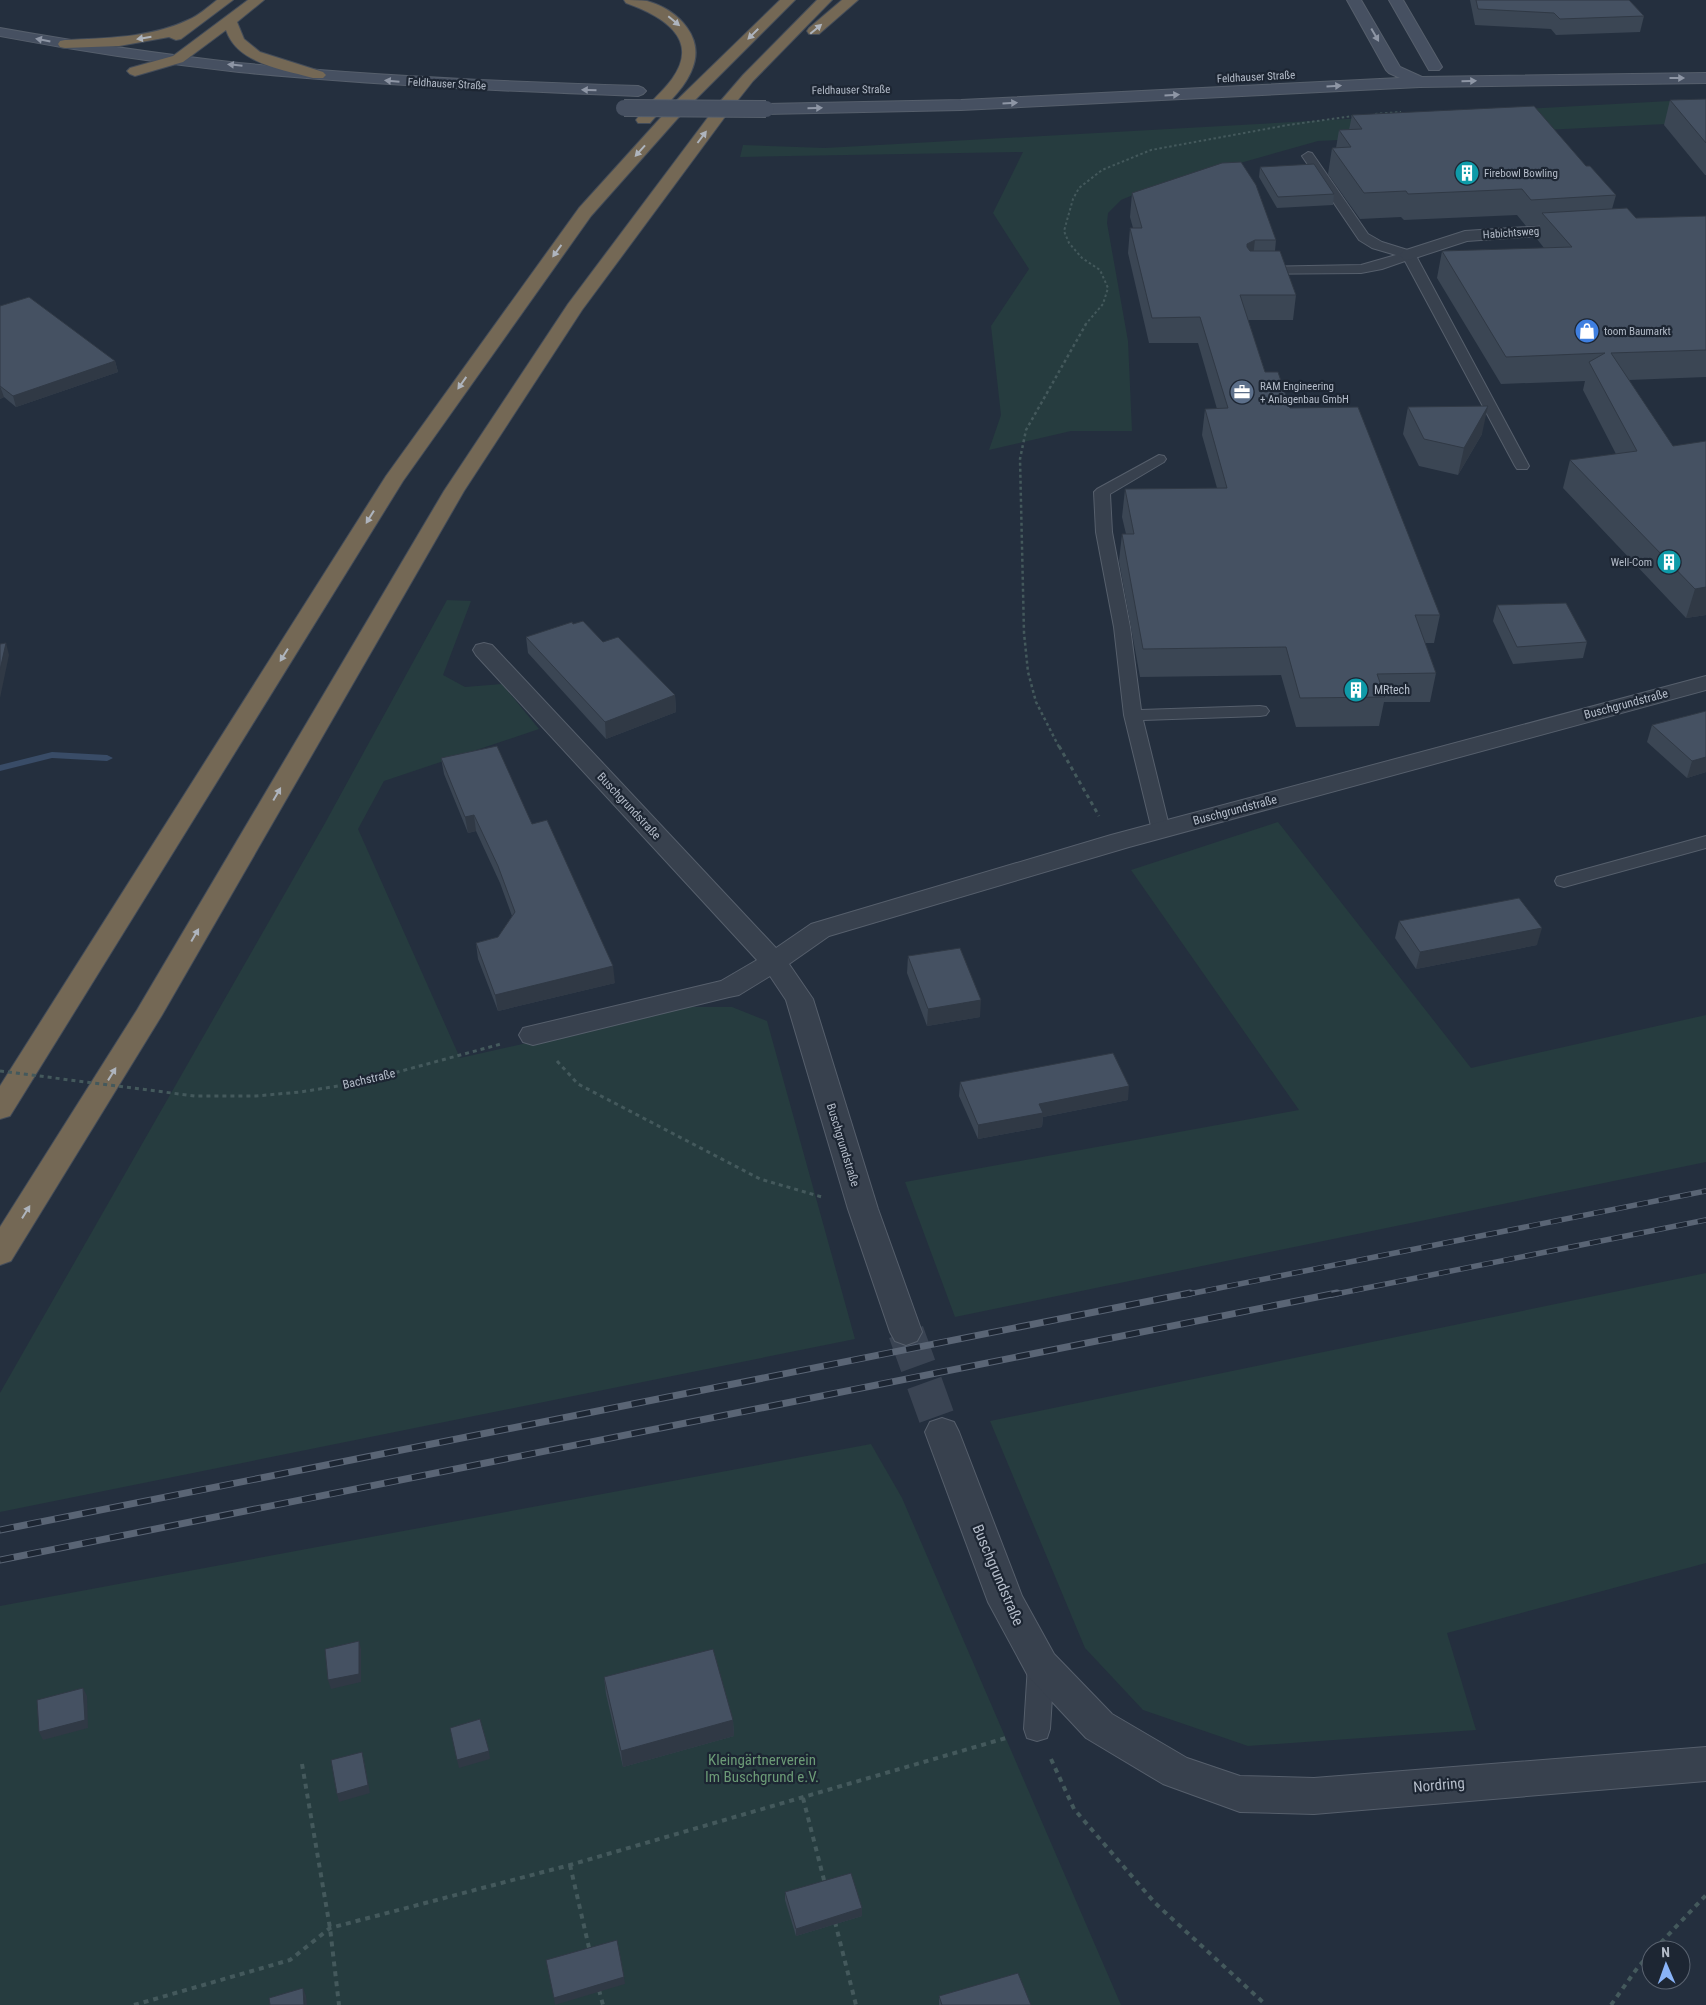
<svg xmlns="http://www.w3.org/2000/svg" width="1706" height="2005" font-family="'Roboto Condensed',sans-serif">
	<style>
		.green { fill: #263c3f }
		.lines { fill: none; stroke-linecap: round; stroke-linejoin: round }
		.stream { fill: #394c67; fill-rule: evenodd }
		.street-tunnel { stroke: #3a4453; stroke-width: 36; stroke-dasharray: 36 18; stroke-linecap: butt }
		.lane-casing { stroke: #565f6c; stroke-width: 2 }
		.street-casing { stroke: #565f6c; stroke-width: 2 }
		.secondary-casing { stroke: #565f6c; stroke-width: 2 }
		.highway-casing { stroke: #434c59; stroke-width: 2 }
		.path-far3 { stroke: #44595c; stroke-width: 2; stroke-dasharray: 2.5 2.5; stroke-linecap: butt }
		.path-far2 { stroke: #44595c; stroke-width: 2.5; stroke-dasharray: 3 3; stroke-linecap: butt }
		.path-far1 { stroke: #44595c; stroke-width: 3; stroke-dasharray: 4 4; stroke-linecap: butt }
		.path { stroke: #44595c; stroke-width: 4; stroke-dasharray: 5 5; stroke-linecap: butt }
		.lane { fill: #38414e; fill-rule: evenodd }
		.street { fill: #38414e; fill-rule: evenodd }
		.secondary { fill: #465061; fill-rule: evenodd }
		.highway { fill: #746855; fill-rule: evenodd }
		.rail-far1-casing { stroke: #5a6575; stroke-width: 5.5 }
		.rail-casing { stroke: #5a6575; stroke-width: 7 }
		.rail-far1 { stroke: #1d2633; stroke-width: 4; stroke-dasharray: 11; stroke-linecap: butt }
		.rail { stroke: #1d2633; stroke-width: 5; stroke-dasharray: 14; stroke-linecap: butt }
		.secondary-bridge-casing { stroke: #565f6c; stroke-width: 18; stroke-linecap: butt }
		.path-bridge { stroke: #44595c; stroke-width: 3; stroke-dasharray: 4 4; stroke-linecap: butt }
		.secondary-bridge { stroke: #465061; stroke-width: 16 }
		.wall { fill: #3b4654 }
		.shaded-wall { fill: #303945 }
		.building { fill: #455162; stroke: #303945 }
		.oneway { fill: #aeb4bd }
		.oneway2 { fill: #8e96a5 }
		.labels { text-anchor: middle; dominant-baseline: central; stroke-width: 4.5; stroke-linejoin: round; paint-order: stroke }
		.far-street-label { font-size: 11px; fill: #b4bcc9; stroke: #1d2633 }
		.far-poi-label { font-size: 11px; fill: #b4bcc9; stroke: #1d2633; text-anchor: start }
		.poi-label { font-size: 12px; fill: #b4bcc9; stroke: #1d2633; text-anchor: start }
		.street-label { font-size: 12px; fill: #b4bcc9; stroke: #1d2633 }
		.near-street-label { font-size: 15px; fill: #b4bcc9; stroke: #1d2633 }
		.near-park-label { font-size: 15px; fill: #6b9a76; stroke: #1d2633 }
	</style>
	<rect width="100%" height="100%" fill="#242f3e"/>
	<!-- green -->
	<g class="green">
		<path d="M1706 99V122L1318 141 1145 190 1121 200 1108 213 1107 223 1128 341 1132 431H1071L989 450 1001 415 991 326 1029 269 993 213 1023 152 740 157 743 145 825 148Z"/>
		<path d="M447 600 471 601 443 675 465 687 502 684 539 729 384 781 358 829 460 1058 688 1007H732L767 1021 855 1339 0 1512V1393L324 825Z"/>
		<path d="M1278 822 1471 1068 1706 1015V1162L955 1317 905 1182 1299 1110 1131 870Z"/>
		<path d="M1706 1273V1563L1447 1633 1476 1730 1248 1746 1143 1710 1085 1648 990 1421Z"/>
		<path d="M871 1444 902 1498 1121 2005H0V1606Z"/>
	</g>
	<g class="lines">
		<!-- stream -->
		<path class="stream" d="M52 752 107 755 113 758 107 761 52 758 0 771V765Z"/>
		<!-- street-tunnel -->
		<path class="street-tunnel" d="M906 1332 942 1432"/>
		<defs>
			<g id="lane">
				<path d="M1308 152 1312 153 1368 234 1382 242 1414 252 1529 466 1527 469H1517L1515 466 1405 261 1382 269 1361 273 1256 274 1254 271 1261 267 1361 265 1396 255 1372 248 1359 240 1302 156Z"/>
				<path d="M1159 455 1164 456 1166 459 1164 462 1110 494 1112 532 1130 627 1141 710 1260 706 1266 707 1269 711 1266 715 1260 716 1143 720 1170 830 1167 834 1161 836 1155 834 1152 830 1124 715 1114 627 1096 532 1094 492 1097 489Z"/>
				<path d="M1706 836V848L1564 887 1557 885 1555 881 1557 877Z"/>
				<path d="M1041 1653 1050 1657 1054 1665 1050 1729 1047 1738 1037 1741 1027 1738 1024 1729 1028 1665 1032 1657Z"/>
			</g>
			<g id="street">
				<path d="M1574 224 1580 225 1583 229 1580 233 1467 241 1409 260 1403 259 1400 255 1403 251 1465 231Z"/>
				<path d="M484 643 492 645 776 948 811 924 1111 835 1706 676V690L1129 847 829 936 789 964 813 999 878 1209 922 1332 917 1341 906 1345 895 1341 890 1332 848 1209 786 1000 770 976 739 995 729 997 533 1045 523 1042 519 1035 523 1028 721 981 757 960 476 655 473 650 476 645Z"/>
				<path d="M942 1418 954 1422 959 1432 1022 1596 1054 1654 1112 1714 1187 1758 1240 1776 1314 1778 1706 1747V1781L1314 1814 1240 1812 1163 1784 1086 1738 1028 1676 988 1602 925 1432 930 1422Z"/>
			</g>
			<g id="secondary">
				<path d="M1347 0H1361L1400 67 1422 77 1706 73V83L1420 87 961 110 766 114 760 112 758 109 760 106 766 104 961 100 1400 78 1389 73 1386 70Z"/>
				<path d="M1389 0H1403L1442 67 1439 70H1429Z"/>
				<path d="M0 28C79 42 159 54 239 63 372 76 505 82 638 86L643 88 646 91 643 94 638 96C505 91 372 85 239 72 159 63 79 51 0 36Z"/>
			</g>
			<g id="highway">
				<path d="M217 0H233L181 39 176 40 169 37 119 46 65 48 60 47 58 44 60 41 65 40C106 38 150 38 188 20 198 16 208 7 217 0Z"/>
				<path d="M248 0H264L237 22 244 39 260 52 323 72 326 75 323 78H313C283 69 237 64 226 30L183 62 135 76 130 74 127 71 130 68 173 56Z"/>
				<path d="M624 0C631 0 640 0 647 1 679 10 707 39 691 72 682 92 663 107 650 123H638L636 120C646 105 661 94 672 79 702 38 660 15 626 3Z"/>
				<path d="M780 0H795L686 109 591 216 403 481 10 1116 0 1119V1086L386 476 579 208 674 103Z"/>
				<path d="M817 0H832L753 81 730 110 582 310 464 491 162 1015 11 1261 0 1265V1227L137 1010 444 491 568 304 718 104 743 75Z"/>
				<path d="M842 0H858L819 34H809L807 31 809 28Z"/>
			</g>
		</defs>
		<!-- lane casing -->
		<use href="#lane" class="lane-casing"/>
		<!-- street casing -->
		<use href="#street" class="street-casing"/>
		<!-- secondary casing -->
		<use href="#secondary" class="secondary-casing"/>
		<!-- highway casing -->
		<use href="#highway" class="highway-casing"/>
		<!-- path-far3 -->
		<g class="path-far3">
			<path d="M1375 114 1401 112"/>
			<path d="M1085 325 1103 304 1108 288 1100 270 1082 258 1069 243 1064 231 1073 199 1079 188 1102 170 1151 150 1288 125 1353 116"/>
		</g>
		<!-- path-far2 -->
		<path class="path-far2" d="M1059 747 1036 702 1028 672 1024 633 1020 459 1026 430 1086 324"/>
		<!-- path-far1 -->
		<g class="path-far1">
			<path d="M1059 746 1099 816"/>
			<path d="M557 1061 578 1084 760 1179 822 1197"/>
			<path d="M357 1083 501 1044"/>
		</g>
		<!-- path -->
		<g class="path">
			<path d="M1051 1759 1074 1809 1155 1903 1266 2005"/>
			<path d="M302 1764 330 1928 339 2005"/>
			<path d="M803 1798 825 1884"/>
			<path d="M570 1865 590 1952"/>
			<path d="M835 1922 856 2005"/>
			<path d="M1654 1950 1706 1895"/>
			<path d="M599 1990 603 2005"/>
			<path d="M134 2005 290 1960 330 1928 570 1865 1006 1738"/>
			<path d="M1611 2005 1638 1967 1651 1953"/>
		</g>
		<!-- lane -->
		<use href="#lane" class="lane"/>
		<!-- street -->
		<use href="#street" class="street"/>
		<!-- secondary -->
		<use href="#secondary" class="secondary"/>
		<!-- highway -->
		<use href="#highway" class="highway"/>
		<defs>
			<g id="rail-far1">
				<path d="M1184 1295 1706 1191"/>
				<path d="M1331 1295 1706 1220"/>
			</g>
			<g id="rail">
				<path d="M0 1530 1190 1293"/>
				<path d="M0 1560 1337 1293"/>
			</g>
		</defs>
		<!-- rail-far1 casing -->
		<use href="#rail-far1" class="rail-far1-casing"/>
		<!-- rail casing -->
		<use href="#rail" class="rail-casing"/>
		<!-- rail-far1 -->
		<use href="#rail-far1" class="rail-far1"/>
		<!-- rail -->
		<use href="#rail" class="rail"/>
		<defs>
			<path id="secondary-bridge" d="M624 108 766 109"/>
		</defs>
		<!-- secondary-bridge casing -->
		<use href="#secondary-bridge" class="secondary-bridge-casing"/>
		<!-- path-bridge -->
		<path class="path-bridge" d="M0 1071 195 1096H256L300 1092 357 1083"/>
		<!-- secondary-bridge -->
		<use href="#secondary-bridge" class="secondary-bridge"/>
	</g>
	<!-- wall -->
	<g class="wall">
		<path d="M1470 0H1629L1644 16 1640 32 1556 35 1551 29 1475 25Z"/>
		<path d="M1706 99V175H1705L1664 125 1670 100Z"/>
		<path d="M1352 115 1586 166 1616 195 1612 209 1636 218 1706 216V377L1629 380 1706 615 1686 618 1563 488 1570 460 1616 454 1583 390 1585 381 1501 384 1437 278 1442 251 1544 248 1537 239 1540 225 1526 226 1517 215 1404 220 1401 217 1360 219 1328 174 1332 148H1336L1339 130H1349Z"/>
		<path d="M1260 167 1334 194 1333 205 1277 208 1259 177Z"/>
		<path d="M1132 193 1276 240 1275 251 1296 295 1293 320H1248L1265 372 1290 408 1440 615 1434 643H1425L1436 673 1430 702H1384L1379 726 1296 727 1281 675 1140 677 1119 561 1122 534H1126L1122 517 1125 489 1217 488 1202 435 1205 409H1217L1198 343H1149L1128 253 1130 228H1133L1130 217Z"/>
		<path d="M0 306 115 361 118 372 16 407 4 397 0 399Z"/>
		<path d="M1408 407 1482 434 1458 475 1419 466 1403 434Z"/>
		<path d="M1497 605 1587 642 1583 658 1513 664 1493 621Z"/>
		<path d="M573 624 603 642 675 695 676 712 606 739 528 653 526 637Z"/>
		<path d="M1706 711V772L1687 778 1647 742 1652 725Z"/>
		<path d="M441 758 532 824 615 983 498 1011 478 959 476 943 498 937 512 916 500 883 476 831 468 833 444 774Z"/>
		<path d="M1399 921 1537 945 1416 969 1395 938Z"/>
		<path d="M908 956 980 1017 927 1026 907 973Z"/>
		<path d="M960 1082 1128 1100 1043 1117 1042 1127 978 1139 959 1096Z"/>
		<path d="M604 1677 733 1720 734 1736 623 1767 606 1694Z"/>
		<path d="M785 1892 862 1908V1916L796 1936 785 1900Z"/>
		<path d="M939 1996 1031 2005H939Z"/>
	</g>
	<!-- shaded-wall -->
	<g class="shaded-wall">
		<path d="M1255 240 1252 265 1244 269 1247 244Z"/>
		<path d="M115 361 118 372 16 407 13 396Z"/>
		<path d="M0 386 4 397 0 399Z"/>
		<path d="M1488 406 1482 434 1458 475 1464 448Z"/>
		<path d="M1706 587V615L1686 618 1695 589Z"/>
		<path d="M6 643 9 655 0 698V670Z"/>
		<path d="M675 695 676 712 606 739 605 722Z"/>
		<path d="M1706 757V772L1687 778 1692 761Z"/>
		<path d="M474 815 476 831 468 833 465 817Z"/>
		<path d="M1542 928 1537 945 1416 969 1420 952Z"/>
		<path d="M613 966 615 983 498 1011 495 995Z"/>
		<path d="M981 1000 980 1017 927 1026 928 1009Z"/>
		<path d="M1129 1086 1128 1100 1043 1117 1042 1127 978 1139V1125L1039 1104Z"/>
		<path d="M359 1641 361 1649V1682L331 1689 328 1680Z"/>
		<path d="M83 1688 87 1696 88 1728 43 1740 39 1732Z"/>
		<path d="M733 1720 734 1736 623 1767 621 1751Z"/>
		<path d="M489 1751 490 1759 459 1768 457 1760Z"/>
		<path d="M362 1752 364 1760 370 1793 339 1802 337 1794Z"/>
		<path d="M862 1908V1916L796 1936V1929Z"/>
		<path d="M624 1977 625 1984 555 2005 554 1998Z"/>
		<path d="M303 1988 306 1996 307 2005H304Z"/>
	</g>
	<!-- building -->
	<g class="building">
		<path d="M1476 0H1629L1644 16 1560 19 1554 13 1478 9Z"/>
		<path d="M1706 99V143L1670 100Z"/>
		<path d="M1534 106 1586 166H1590L1616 195 1531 200 1522 189 1408 194 1406 191 1364 193 1332 148 1351 147 1339 130 1362 129 1352 115Z"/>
		<path d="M1241 162 1256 185 1276 240H1255L1247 244V247L1250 251H1280L1296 295H1240L1265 372H1278L1290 408 1358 407 1440 615H1415L1436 673 1377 674 1385 697 1300 698 1286 647 1143 649 1122 534H1134L1125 489 1227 488 1205 409 1228 408 1200 317 1152 318 1130 228H1142L1132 193 1222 163Z"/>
		<path d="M1314 164 1334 194 1278 197 1260 167Z"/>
		<path d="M1627 208 1636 218 1706 216V350L1611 353 1673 446 1706 441V587L1695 589 1570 460 1637 451 1589 362 1605 353 1506 357 1442 251 1572 247 1542 213Z"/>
		<path d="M29 297 115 361 13 396 0 386V306Z"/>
		<path d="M1488 406 1464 448 1424 439 1408 407Z"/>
		<path d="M1566 603 1587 642 1517 647 1497 605Z"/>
		<path d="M583 621 603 642 618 637 675 695 605 722 526 637 572 622 573 624Z"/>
		<path d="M6 643 0 670V644Z"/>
		<path d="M1706 711V757L1692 761 1652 725Z"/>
		<path d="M497 746 532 824 547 820 613 966 495 995 476 943 498 937 515 912 498 866 474 815 465 817 441 758Z"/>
		<path d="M1519 898 1542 928 1420 952 1399 921Z"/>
		<path d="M960 948 981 1000 928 1009 908 956Z"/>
		<path d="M1113 1053 1129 1086 1039 1104 1043 1113 978 1125 960 1082Z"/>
		<path d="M359 1641V1674L328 1680 325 1649Z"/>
		<path d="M713 1649 733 1720 621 1751 604 1677Z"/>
		<path d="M83 1688 85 1720 39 1732 37 1700Z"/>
		<path d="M480 1719 489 1751 457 1760 450 1728Z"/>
		<path d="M362 1752 368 1785 337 1794 331 1760Z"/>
		<path d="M851 1873 862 1908 796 1929 785 1892Z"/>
		<path d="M617 1940 624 1977 554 1998 546 1960Z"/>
		<path d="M1018 1973 1031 2005H942L939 1996Z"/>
		<path d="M303 1988 304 2005H270L269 1998Z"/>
	</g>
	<!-- one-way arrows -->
	<defs><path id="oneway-solid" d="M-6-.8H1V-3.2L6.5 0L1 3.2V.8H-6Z" transform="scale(1.25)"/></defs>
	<g class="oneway">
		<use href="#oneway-solid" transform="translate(674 21) rotate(40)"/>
		<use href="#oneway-solid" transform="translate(816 29) rotate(-40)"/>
		<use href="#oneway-solid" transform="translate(753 34) rotate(135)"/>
		<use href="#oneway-solid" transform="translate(144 38) rotate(171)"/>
		<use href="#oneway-solid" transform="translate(702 137) rotate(-53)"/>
		<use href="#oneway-solid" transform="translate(640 151) rotate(132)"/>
		<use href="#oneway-solid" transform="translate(557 251) rotate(126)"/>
		<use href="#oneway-solid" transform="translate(462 383) rotate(125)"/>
		<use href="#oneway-solid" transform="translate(370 517) rotate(122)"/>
		<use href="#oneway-solid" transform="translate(284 655) rotate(122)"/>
		<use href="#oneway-solid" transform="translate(277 794) rotate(-60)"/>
		<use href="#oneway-solid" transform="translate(195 935) rotate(-60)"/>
		<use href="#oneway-solid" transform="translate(112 1074) rotate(-58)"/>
		<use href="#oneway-solid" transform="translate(26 1212) rotate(-58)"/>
	</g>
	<g class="oneway2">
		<use href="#oneway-solid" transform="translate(1375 35) rotate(60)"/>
		<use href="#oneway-solid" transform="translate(43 40) rotate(-169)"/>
		<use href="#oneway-solid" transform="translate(235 65) rotate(-174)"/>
		<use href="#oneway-solid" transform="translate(1677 78)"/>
		<use href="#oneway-solid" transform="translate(392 81) rotate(-175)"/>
		<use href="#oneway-solid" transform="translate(1469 81) rotate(-1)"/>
		<use href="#oneway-solid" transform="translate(1334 86) rotate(-3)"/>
		<use href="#oneway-solid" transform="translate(589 90) rotate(-178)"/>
		<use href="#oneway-solid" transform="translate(1172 95) rotate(-3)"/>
		<use href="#oneway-solid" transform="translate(1010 103) rotate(-3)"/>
		<use href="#oneway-solid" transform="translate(815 108) rotate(-1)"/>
	</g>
	<!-- icons -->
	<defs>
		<symbol id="building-disc" viewBox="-11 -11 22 22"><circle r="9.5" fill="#0f9aa8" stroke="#1d2633"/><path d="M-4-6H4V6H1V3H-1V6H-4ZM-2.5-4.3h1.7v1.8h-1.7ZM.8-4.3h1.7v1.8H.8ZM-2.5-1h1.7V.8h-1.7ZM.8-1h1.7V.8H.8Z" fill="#fff"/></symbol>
		<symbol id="shop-disc" viewBox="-11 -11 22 22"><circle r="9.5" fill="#3f7fe0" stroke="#1d2633"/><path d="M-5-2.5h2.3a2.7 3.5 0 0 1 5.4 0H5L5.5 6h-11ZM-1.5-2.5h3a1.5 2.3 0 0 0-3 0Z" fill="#fff"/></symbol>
		<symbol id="office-disc" viewBox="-11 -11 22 22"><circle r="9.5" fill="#5c6f8a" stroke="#1d2633"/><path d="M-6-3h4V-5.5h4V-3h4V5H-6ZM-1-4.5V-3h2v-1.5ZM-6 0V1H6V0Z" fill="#fff"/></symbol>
	</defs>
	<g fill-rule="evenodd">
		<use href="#building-disc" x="1453" y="159" width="28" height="28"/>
		<use href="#shop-disc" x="1573" y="317" width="28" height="28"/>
		<use href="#office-disc" x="1228" y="378" width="28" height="28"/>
		<use href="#building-disc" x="1655" y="548" width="28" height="28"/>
		<use href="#building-disc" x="1342" y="676" width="28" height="28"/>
	</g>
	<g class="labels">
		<!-- far-street labels -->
		<g class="far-street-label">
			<text transform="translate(1256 77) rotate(-3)">Feldhauser Straße</text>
			<text transform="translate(447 84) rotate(3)">Feldhauser Straße</text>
			<text transform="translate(851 90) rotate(-1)">Feldhauser Straße</text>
			<text transform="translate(1511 233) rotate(-4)">Habichtsweg</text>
		</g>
		<!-- far-poi labels -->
		<g class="far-poi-label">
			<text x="1484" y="173">Firebowl Bowling</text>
			<text x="1604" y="331">toom Baumarkt</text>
			<text x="1260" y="386">RAM Engineering<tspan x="1260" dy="13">+ Anlagenbau GmbH</tspan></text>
			<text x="1652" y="562" text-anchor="end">Well-Com</text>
		</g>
		<!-- poi labels -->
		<g class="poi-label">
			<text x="1374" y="690">MRtech</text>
		</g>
		<!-- street labels -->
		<g class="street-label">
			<text transform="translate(1626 704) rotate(-15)">Buschgrundstraße</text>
			<text transform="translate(629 806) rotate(47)">Buschgrundstraße</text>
			<text transform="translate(1235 810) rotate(-15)">Buschgrundstraße</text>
			<text transform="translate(369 1079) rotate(-13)">Bachstraße</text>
			<text transform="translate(843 1145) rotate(73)">Buschgrundstraße</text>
		</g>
		<!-- near-street labels -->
		<g class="near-street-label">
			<text transform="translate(998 1575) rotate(67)">Buschgrundstraße</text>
			<text transform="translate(1439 1785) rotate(-5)">Nordring</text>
		</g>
		<!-- near-park labels -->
		<g class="near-park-label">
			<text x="762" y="1760">Kleingärtnerverein<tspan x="762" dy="17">Im Buschgrund e.V.</tspan></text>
		</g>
	</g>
	<!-- north arrow -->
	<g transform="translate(1666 1965) rotate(358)"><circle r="24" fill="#1d2633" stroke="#59626f"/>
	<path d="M0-4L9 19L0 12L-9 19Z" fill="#8ab4f8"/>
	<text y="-8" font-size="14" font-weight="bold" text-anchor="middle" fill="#b4bcc9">N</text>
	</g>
</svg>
